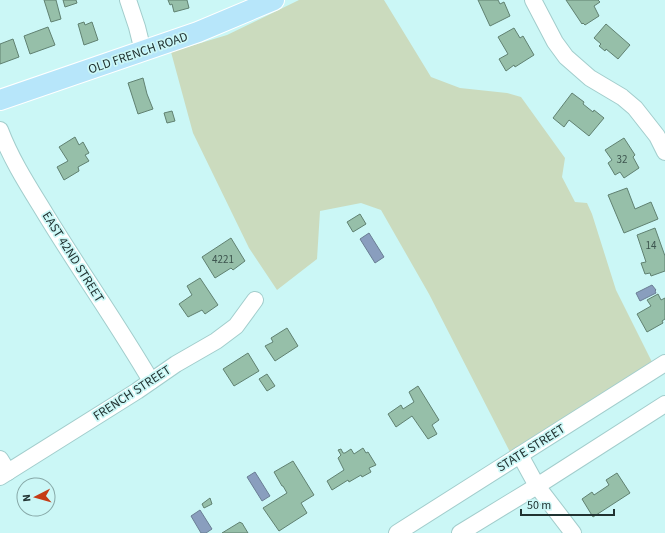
<svg xmlns="http://www.w3.org/2000/svg" width="665" height="533" font-family="'Source Sans 3',sans-serif">
	<style>
		.green { fill: #cbdbbe }
		.water { fill: #899ebe; stroke: #6a7e94 }
		.building { fill: #96bfa9; stroke: #608171 }
		.lines { fill: none; stroke-linecap: round; stroke-linejoin: round }
		.minor-casing { stroke: #a2cdcc; stroke-width: 18 }
		.major-casing { stroke: #fff; stroke-width: 22 }
		.minor { stroke: #fff; stroke-width: 16 }
		.major { stroke: #b7e6fa; stroke-width: 20 }
		.labels { text-anchor: middle; dominant-baseline: central; stroke-width: 3.5; stroke-linejoin: round; paint-order: stroke }
		.number-label { font-size: 11px; fill: #3e554f }
		.street-label { font-size: 13px; fill: #213231; stroke: #cbf7f6 }
	</style>
	<rect width="100%" height="100%" fill="#cbf7f6"/>
	<!-- green -->
	<path class="green" d="M299 0H384L431 77 460 88 507 93 521 97 565 158 562 177 575 202 587 203 592 214 616 290 653 364 511 454 429 294 381 210 361 203 320 211 317 259 277 290 249 248 193 133 171 52 227 35Z"/>
	<!-- water -->
	<g class="water">
		<path d="M369 233 384 257 375 263 360 239Z"/>
		<path d="M652 285 656 290 655 291 656 293 640 301 636 293Z"/>
		<path d="M255 472 270 496 262 501 247 477Z"/>
		<path d="M200 510 212 529 206 533H201L191 516Z"/>
	</g>
	<!-- building -->
	<g class="building">
		<path d="M44 0H56L61 19 51 22Z"/>
		<path d="M63 0H76L77 3 65 7Z"/>
		<path d="M168 0H187L189 8 174 12 172 4 170 5Z"/>
		<path d="M478 0H498L500 4 504 2 510 16 490 26Z"/>
		<path d="M566 0H598L600 2 594 6 599 16 585 25 583 23 582 24Z"/>
		<path d="M84 22 85 25 92 22 98 40 84 45 78 24Z"/>
		<path d="M606 24 630 45 618 59 606 49 605 51 599 46 601 44 594 38Z"/>
		<path d="M48 27 55 45 30 54 24 36Z"/>
		<path d="M514 28 520 38 523 36 534 55 515 67 514 65 506 71 499 59 508 54 498 37Z"/>
		<path d="M13 39 19 57 0 64V44Z"/>
		<path d="M143 78 147 94 153 109 138 114 128 83Z"/>
		<path d="M572 93 584 102 583 104 593 112 594 110 604 118 589 136 569 120 564 127 553 118Z"/>
		<path d="M172 111 175 121 167 123 164 113Z"/>
		<path d="M75 137 79 145 83 142 89 153 85 155 89 161 78 167 79 171 64 180 57 167 68 161 59 147Z"/>
		<path d="M624 138 635 155 633 157 639 168 624 178 620 172 615 175 608 163 612 160 605 150Z"/>
		<path d="M627 188 635 209 651 202 658 219 624 233 608 195Z"/>
		<path d="M360 214 366 224 353 232 347 222Z"/>
		<path d="M655 228 665 256V271L651 276 650 273 645 274 641 263 646 262 637 235Z"/>
		<path d="M231 238 245 261 233 270 231 268 215 278 202 257Z"/>
		<path d="M200 278 218 305 205 314 202 310 188 317 179 304 192 295 187 286Z"/>
		<path d="M658 294 661 300 665 298V319L662 321 663 323 647 332 637 314 651 306 647 300Z"/>
		<path d="M287 328 298 346 275 361 265 346 273 342 271 338Z"/>
		<path d="M248 353 259 371 234 386 223 369Z"/>
		<path d="M267 374 275 386 267 391 259 379Z"/>
		<path d="M418 386 439 420 432 425 437 434 428 439 412 416 396 427 388 414 401 405 403 409 414 402 409 392Z"/>
		<path d="M363 448 366 453 368 452 376 465 369 468 371 472 362 477 361 475 349 482 348 480 332 490 327 481 344 470 338 458 341 455 338 450 341 449 343 453H345L351 449 354 454Z"/>
		<path d="M293 461 314 495 301 503 307 513 279 531 263 508 287 493 283 486H282L274 472Z"/>
		<path d="M617 473 630 493 593 517 582 499 592 492 594 495 609 485 606 480Z"/>
		<path d="M210 498 212 504 204 508 202 504Z"/>
		<path d="M240 522 241 523H242L248 533H222Z"/>
	</g>
	<g class="lines">
		<defs>
			<g id="minor">
				<path d="M128 0 137 27 143 51"/>
				<path d="M533 0 555 42 566 57 590 78 622 97 635 108 657 136 665 152"/>
				<path d="M0 130C11 159 27 184 43 210 78 268 117 323 151 381"/>
				<path d="M520 455 537 486 573 533"/>
				<path d="M0 459 8 472"/>
				<path d="M0 477 137 391 176 364 216 341 236 326 255 300"/>
				<path d="M397 533 665 363"/>
				<path d="M460 533 537 486 665 404"/>
			</g>
			<path id="major" d="M0 100 198 32 274 0"/>
		</defs>
		<!-- minor casing -->
		<use href="#minor" class="minor-casing"/>
		<!-- major casing -->
		<use href="#major" class="major-casing"/>
		<!-- minor -->
		<use href="#minor" class="minor"/>
		<!-- major -->
		<use href="#major" class="major"/>
	</g>
	<g class="labels">
		<!-- number labels -->
		<g class="number-label">
			<text x="622" y="159">32</text>
			<text x="651" y="245">14</text>
			<text x="223" y="259">4221</text>
		</g>
		<!-- street labels -->
		<g class="street-label">
			<text transform="translate(138 53) rotate(-19)">OLD FRENCH ROAD</text>
			<text transform="translate(73 257) rotate(58)">EAST 42ND STREET</text>
			<text transform="translate(132 393) rotate(-33)">FRENCH STREET</text>
			<text transform="translate(531 448) rotate(-32)">STATE STREET</text>
		</g>
	</g>
	<!-- north arrow -->
	<g transform="translate(36 497) rotate(264)"><circle r="19" fill="#cbf7f6" stroke="#87a8a7"/>
	<path d="M0-3L7 15L0 10L-7 15Z" fill="#c53c16"/>
	<text y="-6" font-size="11" font-weight="bold" text-anchor="middle" fill="#213231">N</text>
	</g>
	<!-- scale -->
	<path d="M521 509v6h93v-6" fill="none" stroke="#213231" stroke-width="2"/>
	<text x="527" y="509" font-size="12" fill="#213231" stroke="#cbf7f6" stroke-width="3" paint-order="stroke">50 m</text>
</svg>
